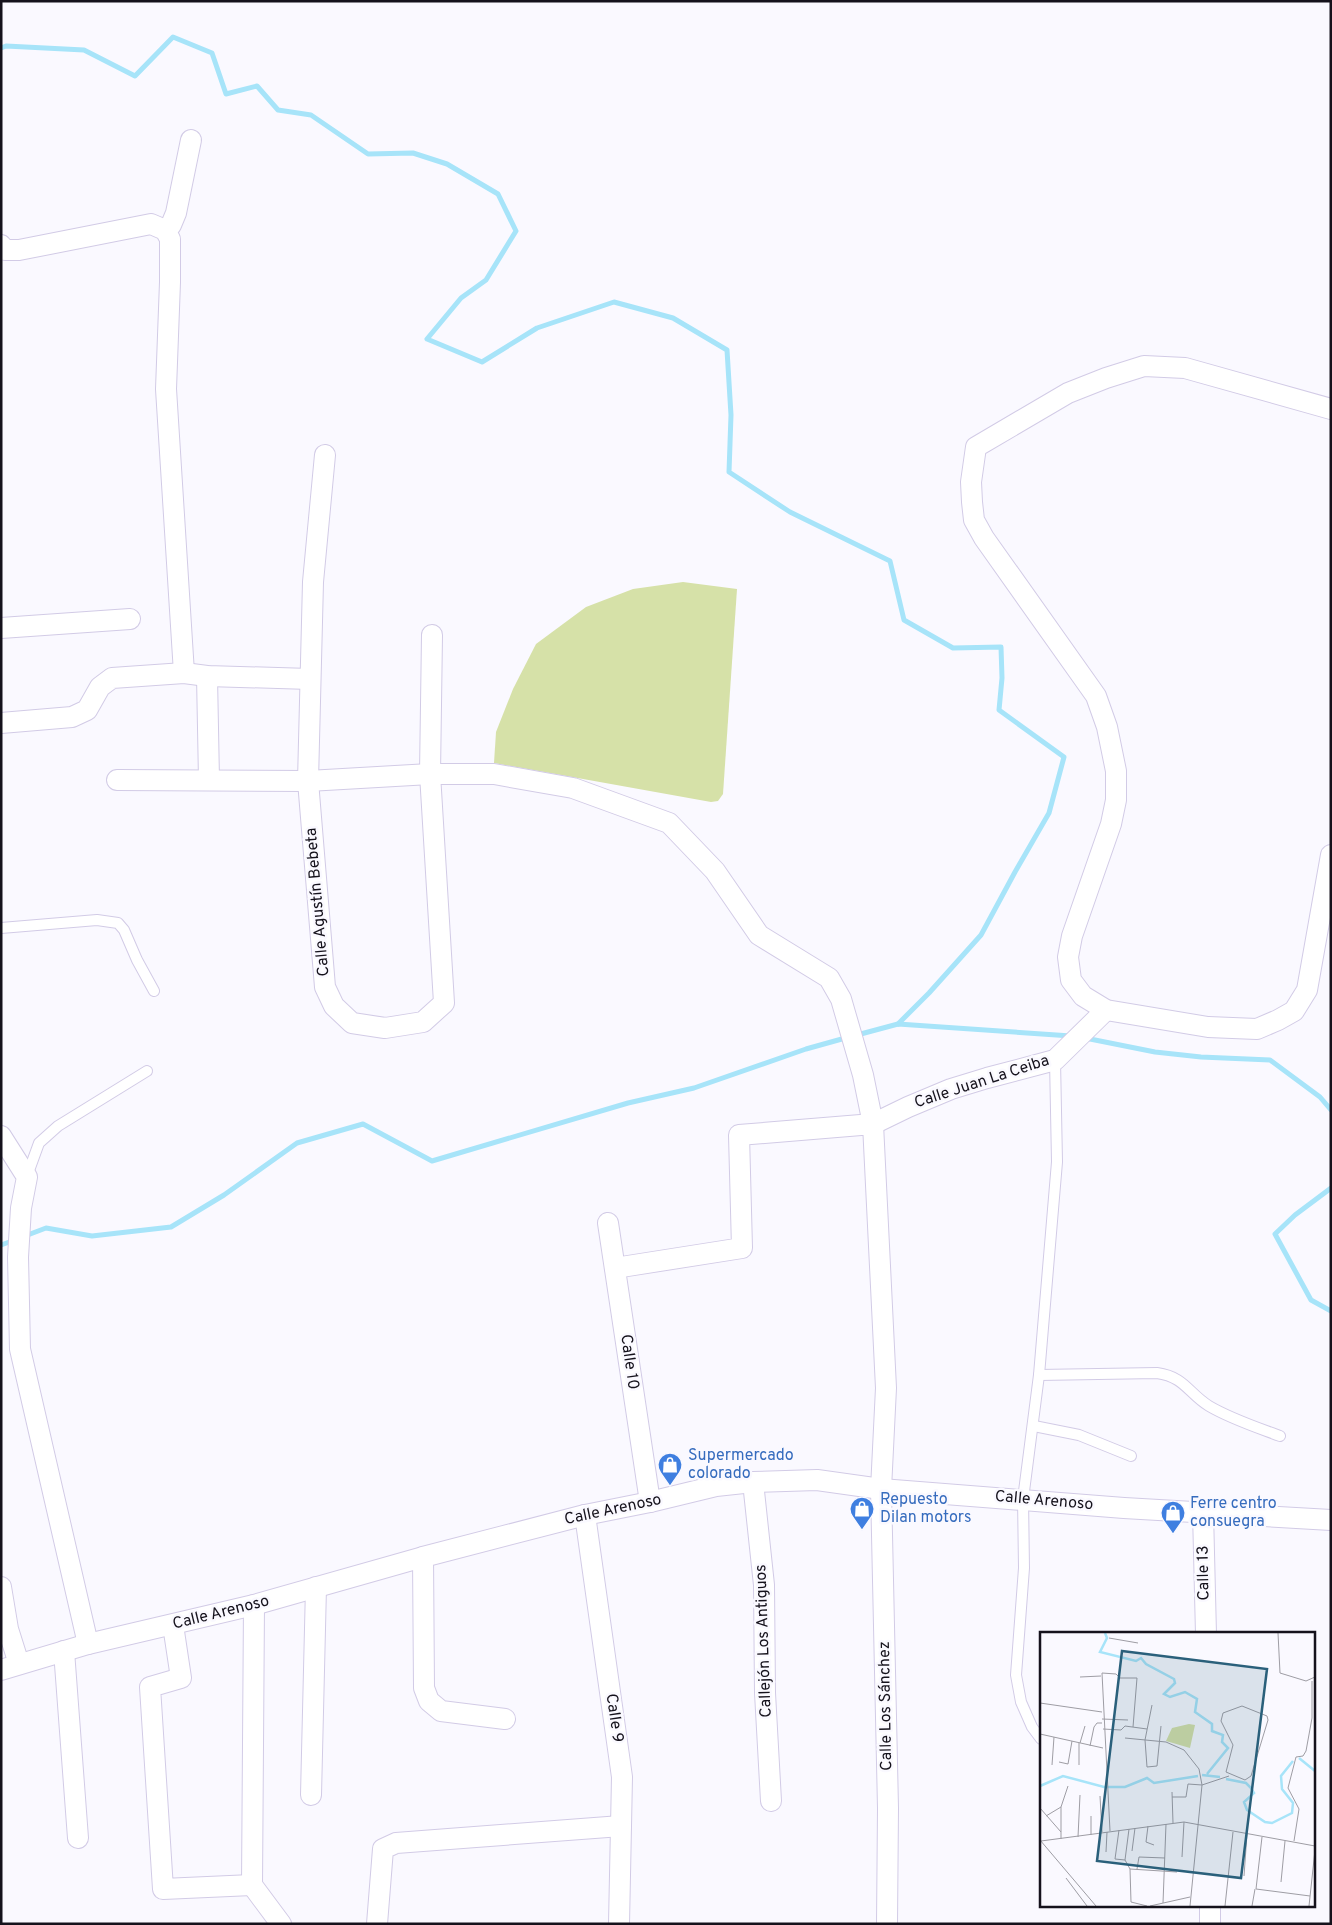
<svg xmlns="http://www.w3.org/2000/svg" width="1332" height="1925" font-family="Overpass,sans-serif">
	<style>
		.green { fill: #d6e1a8 }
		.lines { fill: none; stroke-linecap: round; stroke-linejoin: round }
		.stream { stroke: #a7e4f9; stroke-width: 5 }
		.service-casing { stroke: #d2cbe6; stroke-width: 12 }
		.minor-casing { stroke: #d2cbe6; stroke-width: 22 }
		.service { stroke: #fff; stroke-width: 10 }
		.minor { stroke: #fff; stroke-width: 20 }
		.labels { text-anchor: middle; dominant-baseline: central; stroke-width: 5; stroke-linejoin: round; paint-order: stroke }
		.street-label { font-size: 16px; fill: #15121c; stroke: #faf9ff }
		.shop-label { font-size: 16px; fill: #366cbe; stroke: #faf9ff; text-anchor: start }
		.inset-river { fill: none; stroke: #a7e4f9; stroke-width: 2.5 }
		.inset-road { fill: none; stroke: #9e9da4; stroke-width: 1 }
		.view { fill: #2a607b; fill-opacity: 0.15; stroke: #2a607b; stroke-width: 2.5 }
		.inset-edge { fill: none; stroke: #15121c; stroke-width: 2.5 }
	</style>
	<rect width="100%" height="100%" fill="#faf9ff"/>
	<!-- green -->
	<path class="green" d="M683 582 737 589 723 794 718 801 711 802 494 763 496 732 513 689 536 644 586 607 633 589Z"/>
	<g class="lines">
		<!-- stream -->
		<g class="stream">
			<path d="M1 48 6 46 84 50 135 76 173 37 212 53 226 94 257 86 278 110 311 115 368 154 413 153 447 164 498 194 516 231 486 280 461 298 427 339 482 362 537 328 614 302 673 318 727 350 731 415 729 472 790 512 890 561 904 620 953 648 1001 647 1002 678 999 710 1064 757 1049 813 1015 872 981 935 929 993 898 1024"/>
			<path d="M857 1035 898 1024 1071 1036"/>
			<path d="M1085 1038 1155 1052 1201 1057 1270 1060 1320 1097 1331 1110"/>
			<path d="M1331 1188 1295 1215 1275 1234 1311 1300 1331 1311"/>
			<path d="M25 1236 46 1228 92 1236 171 1227 224 1195 297 1143 363 1124 432 1161 628 1103 694 1088 806 1049 849 1037"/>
			<path d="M1 1245 15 1240"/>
		</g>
		<defs>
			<g id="service">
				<path d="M1 928 97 920 118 923 124 930 137 960 154 991"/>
				<path d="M27 1176 39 1143 58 1126 147 1071"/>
				<path d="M1039 1375 1157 1373C1185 1377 1188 1393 1209 1406 1231 1419 1256 1427 1280 1436"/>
				<path d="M1034 1426 1079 1435 1131 1456"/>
				<path d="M1041 1739 1032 1727 1021 1702 1016 1675 1024 1568 1023 1499 1039 1375 1057 1162 1055 1060"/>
			</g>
			<g id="minor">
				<path d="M165 230 171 225 176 213 191 140"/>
				<path d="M1 245 5 250H19L151 224 165 230 170 239V282L166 389 184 673"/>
				<path d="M1331 409 1185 368 1144 366 1106 378 1068 393 976 447 971 482 972 502 974 520 984 538 1096 696 1107 727 1116 771V800L1111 824 1072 936 1068 957 1071 980 1083 996 1106 1010 1208 1027 1257 1029 1278 1020 1294 1011 1307 990 1331 855"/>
				<path d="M325 455 313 582 308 781 325 987 334 1006 352 1023 385 1028 423 1022 444 1003 430 774 432 635"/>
				<path d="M1 628 130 619"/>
				<path d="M207 676 209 780"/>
				<path d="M1 723 72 717 87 710 100 687 112 678 184 673 207 676 310 679"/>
				<path d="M117 780 308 781 430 774H494L573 788 669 823 715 871 759 935 829 978 841 999 863 1075 873 1124 908 1107 951 1089 987 1078 1055 1060 1106 1010"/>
				<path d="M1 1136 27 1177 21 1208 18 1257 20 1349 88 1644"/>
				<path d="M608 1223 650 1502"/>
				<path d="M615 1268 742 1248 739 1135 873 1124 886 1388 881 1489 888 1808 887 1924"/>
				<path d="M753 1482 764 1585 765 1693 771 1801"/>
				<path d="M1203 1512 1206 1634"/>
				<path d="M585 1515 622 1777 619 1924"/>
				<path d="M423 1557 424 1688 429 1701 441 1711 505 1719"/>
				<path d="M1 1587 8 1629 19 1664"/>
				<path d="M254 1605 252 1885 281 1924"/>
				<path d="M173 1625 181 1678 150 1687 163 1889 252 1885"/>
				<path d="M64 1651 78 1838"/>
				<path d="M1 1670 88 1644 254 1605 423 1557 585 1515 650 1502 716 1486 753 1482 817 1480 881 1489 1124 1508 1331 1520"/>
				<path d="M311 1795 316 1587"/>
				<path d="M377 1924 383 1849 396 1843 621 1826"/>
				<path d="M1210 1924V1906"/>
			</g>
		</defs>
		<!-- service casing -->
		<use href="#service" class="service-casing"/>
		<!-- minor casing -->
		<use href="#minor" class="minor-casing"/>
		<!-- service -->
		<use href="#service" class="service"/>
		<!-- minor -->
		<use href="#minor" class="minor"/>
	</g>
	<!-- icons -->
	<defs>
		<symbol id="shop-pin" viewBox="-11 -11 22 30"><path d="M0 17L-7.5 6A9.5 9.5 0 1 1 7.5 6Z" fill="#3f7fe0" stroke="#faf9ff"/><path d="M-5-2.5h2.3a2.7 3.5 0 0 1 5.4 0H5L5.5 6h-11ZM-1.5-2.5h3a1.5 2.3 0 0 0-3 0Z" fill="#fff"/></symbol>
	</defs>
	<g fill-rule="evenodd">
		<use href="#shop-pin" x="656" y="1451" width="28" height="38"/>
		<use href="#shop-pin" x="848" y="1495" width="28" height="38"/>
		<use href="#shop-pin" x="1159" y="1499" width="28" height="38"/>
	</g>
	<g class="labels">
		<!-- street labels -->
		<g class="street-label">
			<text transform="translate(318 902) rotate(-95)">Calle Agustín Bebeta</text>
			<text transform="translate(982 1082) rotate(-18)">Calle Juan La Ceiba</text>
			<text transform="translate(629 1362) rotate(82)">Calle 10</text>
			<text transform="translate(1044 1501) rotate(5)">Calle Arenoso</text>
			<text transform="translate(613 1510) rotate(-12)">Calle Arenoso</text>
			<text transform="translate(1204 1573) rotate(-91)">Calle 13</text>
			<text transform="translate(221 1613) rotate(-14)">Calle Arenoso</text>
			<text transform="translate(764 1641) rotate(-92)">Callejón Los Antiguos</text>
			<text transform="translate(886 1706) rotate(-91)">Calle Los Sánchez</text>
			<text transform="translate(614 1718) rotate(82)">Calle 9</text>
		</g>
		<!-- shop labels -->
		<g class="shop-label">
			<text x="688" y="1456">Supermercado<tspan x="688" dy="18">colorado</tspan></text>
			<text x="880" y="1500">Repuesto<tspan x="880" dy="18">Dilan motors</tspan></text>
			<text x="1190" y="1504">Ferre centro<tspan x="1190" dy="18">consuegra</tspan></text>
		</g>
	</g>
	<!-- overview -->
	<g transform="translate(1040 1632)">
		<rect width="275" height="275" fill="#faf9ff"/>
		<path d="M149 92 155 93 150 116 126 109 132 96Z" fill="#d6e1a8"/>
		<path class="inset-river" d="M65 1 67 6 60 20 96 29 101 26 106 32 134 47 135 51 124 62 130 65 145 60 157 67 155 80 172 92V99L183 103 182 110 188 116 167 142M259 126 275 139M162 143 180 145M186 147 206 151 211 156 214 161 204 170 207 178 225 190 232 191 252 181 253 171 242 157 241 144 253 129M0 154 23 144 64 155H85L107 146 114 151 158 144"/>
		<path class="inset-road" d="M238 1 240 41 266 49 275 45M69 6 98 11M40 45 61 44M0 71 62 80M112 73 105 108 107 135 117 134 121 94M202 74 227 84 228 88 211 144 205 148 186 140 193 113 181 89 183 81ZM62 87 88 88M63 97 81 98 85 94 107 97M0 102 63 116M85 106 126 110 144 118 159 137 162 153 189 144M40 111 45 94M50 114 54 95 57 91H62M19 130 28 132 32 109M12 133 14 105M39 133V111M132 160 133 191M60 164 62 200M132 165H146L148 152 162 153 150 274M0 176 21 200M6 184 21 175M108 194 106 210 114 213M89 197 85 228 90 237 137 240M79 198 75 227 85 228M70 199 62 41 76 42 80 46H97L93 95M51 203V184M38 205 40 163M222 205 216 257 270 264M21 207V175L28 154M0 208 56 274M1 209 144 190 275 214M254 209 259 177 248 156 256 125 263 124 266 119 272 86V49M92 219 95 196M66 220 67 200M142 225 144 190M90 237 91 270 107 274M97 237 99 225 125 226M204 244 207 202M26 246 47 274M241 250 245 209M123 271 126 192M110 274 150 265M185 274 193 200M212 274 215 257M269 274 275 218"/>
		<path class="view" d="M82 19 227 37 201 246 57 229Z"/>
		<rect width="275" height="275" class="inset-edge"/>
	</g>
	<!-- border -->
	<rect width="1332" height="1925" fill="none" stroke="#15121c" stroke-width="5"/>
</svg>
